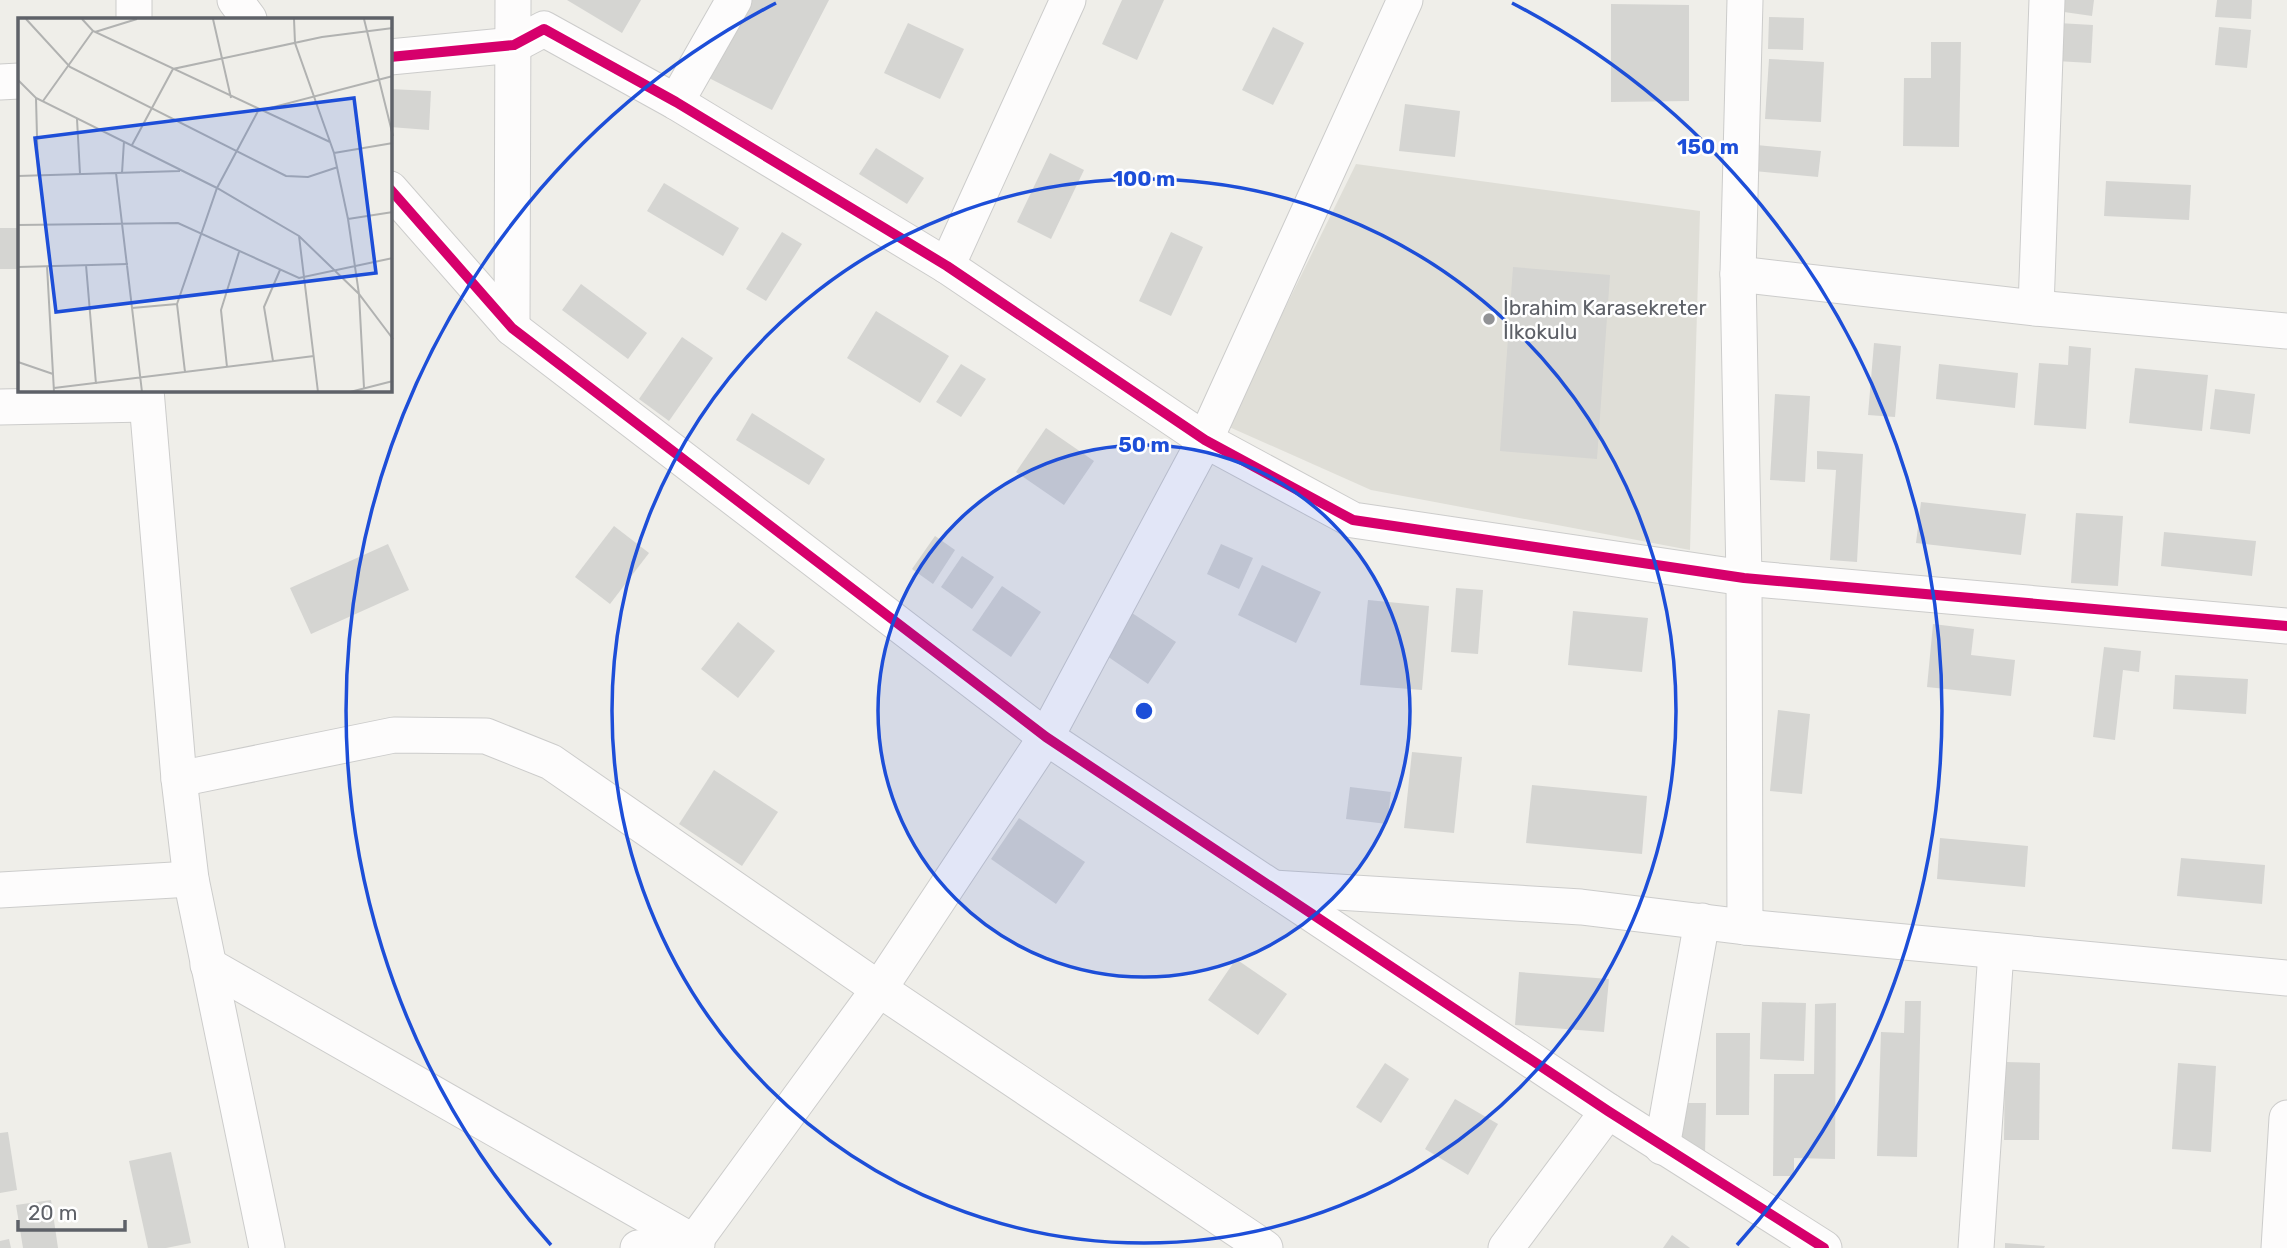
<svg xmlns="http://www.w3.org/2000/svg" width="2287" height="1248" font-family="Rubik,sans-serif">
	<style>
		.education { fill: #dfded7 }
		.building { fill: #d5d5d2 }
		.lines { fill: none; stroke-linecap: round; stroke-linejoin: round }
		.minor-casing { stroke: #cccccb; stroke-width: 37 }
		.minor { stroke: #fdfcfc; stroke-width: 35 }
		.cycleway-casing { stroke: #fff; stroke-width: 15 }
		.cycleway { stroke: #d6006c; stroke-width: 10 }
		.ring { fill: none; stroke: #1d4ed8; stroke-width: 3.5 }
		.poi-dot { fill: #919295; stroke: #fff; stroke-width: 2.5 }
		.labels { text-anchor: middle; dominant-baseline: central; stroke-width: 5; stroke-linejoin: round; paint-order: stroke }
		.poi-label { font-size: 21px; fill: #5e6168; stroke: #fff; text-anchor: start }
		.inset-road { fill: none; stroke: #b1b2b1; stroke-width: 2 }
		.view { fill: #1d4ed8; fill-opacity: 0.15; stroke: #1d4ed8; stroke-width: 3.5 }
		.inset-edge { fill: none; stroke: #5e6168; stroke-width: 3.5 }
		.centre { fill: #1d4ed8; stroke: #fff; stroke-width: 3.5 }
		.ring-label { font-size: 21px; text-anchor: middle; font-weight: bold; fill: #1d4ed8; stroke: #fff; stroke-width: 5; stroke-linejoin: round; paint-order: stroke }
	</style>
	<rect width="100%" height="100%" fill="#efeee9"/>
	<!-- education -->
	<path class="education" d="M1356 164 1700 211 1690 550 1371 490 1227 426Z"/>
	<!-- building -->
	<g class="building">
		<path d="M567 0H641L622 33Z"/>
		<path d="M747 0H829L772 110 707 77Z"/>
		<path d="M1122 0H1164L1137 60 1102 44Z"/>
		<path d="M2059 0H2094L2092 16 2057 11Z"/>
		<path d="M2217 0H2252L2251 19 2215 17Z"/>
		<path d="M1611 4 1689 5V101L1611 102Z"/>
		<path d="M1769 17 1804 18 1803 50 1768 49Z"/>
		<path d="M908 23 964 49 940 99 884 73Z"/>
		<path d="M2058 23 2093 25 2091 63 2056 61Z"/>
		<path d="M1273 27 1304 43 1273 105 1242 90Z"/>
		<path d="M2219 27 2251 30 2247 68 2215 65Z"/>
		<path d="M1931 42H1961L1959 147 1903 146 1904 78H1931Z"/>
		<path d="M1769 59 1824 62 1821 122 1765 119Z"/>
		<path d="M390 89 431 91 429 130 390 127Z"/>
		<path d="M1405 104 1460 111 1455 157 1399 151Z"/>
		<path d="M1746 144 1821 151 1818 177 1744 170Z"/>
		<path d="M876 148 924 178 907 204 859 174Z"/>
		<path d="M1050 153 1084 170 1051 239 1017 222Z"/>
		<path d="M2106 181 2191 185 2189 220 2104 216Z"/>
		<path d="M664 183 739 228 723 256 647 211Z"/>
		<rect x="0" y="228" width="19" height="41"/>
		<path d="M782 232 802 244 766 301 746 289Z"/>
		<path d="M1171 232 1203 247 1171 316 1139 301Z"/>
		<path d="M1513 267 1610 275 1597 459 1500 451Z"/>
		<path d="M581 284 647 333 628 359 562 310Z"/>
		<path d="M876 311 949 356 920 403 847 358Z"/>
		<path d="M682 337 713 358 669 421 639 399Z"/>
		<path d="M1874 343 1901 346 1895 417 1868 415Z"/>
		<path d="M2069 346 2091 348 2086 429 2034 425 2039 363 2068 365Z"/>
		<path d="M961 364 986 379 961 417 936 402Z"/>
		<path d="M1939 364 2018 373 2015 408 1936 399Z"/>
		<path d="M2135 368 2208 375 2202 431 2129 423Z"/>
		<path d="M2215 389 2255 394 2250 434 2210 429Z"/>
		<path d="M1775 394 1810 396 1805 482 1770 480Z"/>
		<path d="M752 413 825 459 809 485 736 440Z"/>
		<path d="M1046 428 1094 461 1064 505 1016 472Z"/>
		<path d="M1817 451 1863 454 1857 562 1830 560 1836 470 1817 469Z"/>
		<path d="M1921 502 2026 514 2021 555 1916 543Z"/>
		<path d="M2076 513 2123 516 2118 586 2071 583Z"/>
		<path d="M614 526 649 553 610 604 575 577Z"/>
		<path d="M2164 532 2256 541 2252 576 2161 566Z"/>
		<path d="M935 536 955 550 933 584 912 569Z"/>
		<path d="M388 544 409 590 311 634 290 588Z"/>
		<path d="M1221 544 1253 558 1239 589 1207 574Z"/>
		<path d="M962 556 994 577 972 609 941 587Z"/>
		<path d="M1262 565 1321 592 1296 643 1238 615Z"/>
		<path d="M1002 586 1041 612 1011 657 972 630Z"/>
		<path d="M1456 588 1483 590 1478 654 1451 652Z"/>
		<path d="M1368 600 1429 606 1422 690 1360 685Z"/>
		<path d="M1573 611 1648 618 1642 672 1568 665Z"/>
		<path d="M1132 613 1176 642 1148 684 1104 654Z"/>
		<path d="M738 622 775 651 738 698 701 669Z"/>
		<path d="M1933 624 1974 629 1971 655 2015 660 2011 696 1927 687Z"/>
		<path d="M2104 647 2141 651 2139 672 2123 670 2115 740 2093 737Z"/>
		<path d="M2175 675 2248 679 2246 714 2173 709Z"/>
		<path d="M1778 710 1810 714 1802 794 1770 791Z"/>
		<path d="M1412 752 1462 757 1454 833 1404 828Z"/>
		<path d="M714 770 778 812 742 866 679 824Z"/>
		<path d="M1532 785 1647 796 1642 854 1526 843Z"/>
		<path d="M1350 787 1391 792 1387 824 1346 819Z"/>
		<path d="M1019 818 1085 862 1056 904 991 859Z"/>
		<path d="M1940 838 2028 846 2025 887 1937 879Z"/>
		<path d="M2181 858 2265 865 2262 904 2177 896Z"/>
		<path d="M1236 959 1287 994 1258 1035 1208 1000Z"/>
		<path d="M1519 972 1609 979 1604 1032 1515 1025Z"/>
		<path d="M1905 1001H1921L1917 1157 1877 1156 1881 1032 1904 1033Z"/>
		<path d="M1762 1002 1806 1003 1804 1061 1760 1059Z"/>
		<path d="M1836 1003 1835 1159 1794 1158V1176H1773L1774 1074H1814L1815 1004Z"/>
		<path d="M1716 1033H1750L1749 1115H1716Z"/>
		<path d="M2005 1062 2040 1063 2039 1140H2004Z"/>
		<path d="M1385 1063 1409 1079 1381 1123 1356 1107Z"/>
		<path d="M2178 1063 2216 1066 2211 1152 2172 1149Z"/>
		<path d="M1455 1099 1498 1124 1468 1175 1425 1149Z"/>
		<path d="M1682 1103H1706L1705 1156H1682Z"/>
		<path d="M8 1132 17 1190 0 1193V1133Z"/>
		<path d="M171 1152 191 1243 166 1248H148L129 1161Z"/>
		<path d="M51 1200 58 1248H23L16 1205Z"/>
		<path d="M1672 1235 1690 1248H1663Z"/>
		<path d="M9 1239 11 1248H0V1241Z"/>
		<path d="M2005 1243 2045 1246 2044 1248H2005Z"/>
	</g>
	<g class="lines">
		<defs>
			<g id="minor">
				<path d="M235 0 249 19"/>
				<path d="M134 19V0"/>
				<path d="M390 57 514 45 544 29 676 102 947 266 1205 440 1353 520 1744 578 2287 626"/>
				<path d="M0 82 19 81"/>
				<path d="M676 102 734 0"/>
				<path d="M390 189 512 328 1046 737 1608 1111 1824 1248"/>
				<path d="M947 266 1068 0"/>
				<path d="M1738 274 2036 308 2287 331"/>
				<path d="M2036 308 2047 0"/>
				<path d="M512 328 513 0"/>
				<path d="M146 390 179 779 191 879 267 1248"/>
				<path d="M0 407 146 404"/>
				<path d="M179 779 394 735 486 736 551 762 879 989 1265 1248"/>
				<path d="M1273 888 1581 907 1745 927 2287 978"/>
				<path d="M0 890 191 879"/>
				<path d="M1745 927 1744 578 1738 274 1745 0"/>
				<path d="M208 965 697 1244"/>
				<path d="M1662 1147 1702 921"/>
				<path d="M638 1248 694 1242 879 989 1046 737 1205 440 1405 0"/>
				<path d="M1506 1248 1608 1111"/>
				<path d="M1976 1248 1996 951"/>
				<path d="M2279 1248 2287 1118"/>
			</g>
		</defs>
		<!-- minor casing -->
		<use href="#minor" class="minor-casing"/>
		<!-- minor -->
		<use href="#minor" class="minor"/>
		<defs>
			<g id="cycleway">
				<path d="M390 57 514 45 544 29 676 102 947 266 1205 440 1353 520 1744 578 2287 626"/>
				<path d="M390 189 512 328 1046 737 1608 1111 1824 1248"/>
			</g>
		</defs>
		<!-- cycleway casing -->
		<use href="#cycleway" class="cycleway-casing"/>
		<!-- cycleway -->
		<use href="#cycleway" class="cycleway"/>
	</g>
	<!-- distance rings -->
	<circle cx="1144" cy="711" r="266" fill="#1d4ed8" fill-opacity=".12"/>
	<g class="ring">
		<circle cx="1144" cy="711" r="266"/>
		<circle cx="1144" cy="711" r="532"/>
		<path d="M551 1245A798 798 0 0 1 776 3M1512 3A798 798 0 0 1 1737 1245"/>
	</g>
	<!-- markers -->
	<circle class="poi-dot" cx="1489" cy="319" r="7"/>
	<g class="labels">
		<!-- poi labels -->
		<g class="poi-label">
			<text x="1503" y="307">İbrahim Karasekreter<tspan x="1503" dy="24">İlkokulu</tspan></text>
		</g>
	</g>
	<!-- overview -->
	<g transform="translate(18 18)">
		<rect width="374" height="374" fill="#efeee9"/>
		<path class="inset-road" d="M8 1 52 49 268 158 290 159 320 149M64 1 75 13 312 124M195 1 213 80M276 1 277 25 316 135 330 201 341 276 346 370M346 1 375 118M77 14 119 1M0 62 18 80 199 170 281 218 341 276 375 321M18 80 20 157M25 83 75 13M59 101 62 156M114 127 155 51 304 19 375 10M316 135 375 125M98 155 124 374M104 155 106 123M0 158 162 153M330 201 375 194M0 207 160 205 281 260 375 240M281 218 300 374M68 247 78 366M29 248 36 374M0 249 110 246M114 290 159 286M255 343 246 289 262 252M0 344 35 356M209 349 203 292 221 234M167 354 159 286 199 170 240 93 375 58M36 370 296 338M332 374 375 363"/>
		<path class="view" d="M336 80 358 255 38 294 17 120Z"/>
		<rect width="374" height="374" class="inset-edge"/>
	</g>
	<circle cx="1144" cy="711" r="10" class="centre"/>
	<g class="ring-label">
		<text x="1708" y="154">150 m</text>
		<text x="1144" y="186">100 m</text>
		<text x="1144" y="452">50 m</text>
	</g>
	<!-- scale -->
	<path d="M18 1220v10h107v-10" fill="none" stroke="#5e6168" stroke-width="3.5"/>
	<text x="28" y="1220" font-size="21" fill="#5e6168" stroke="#ffffff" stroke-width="5" paint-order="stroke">20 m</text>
</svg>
